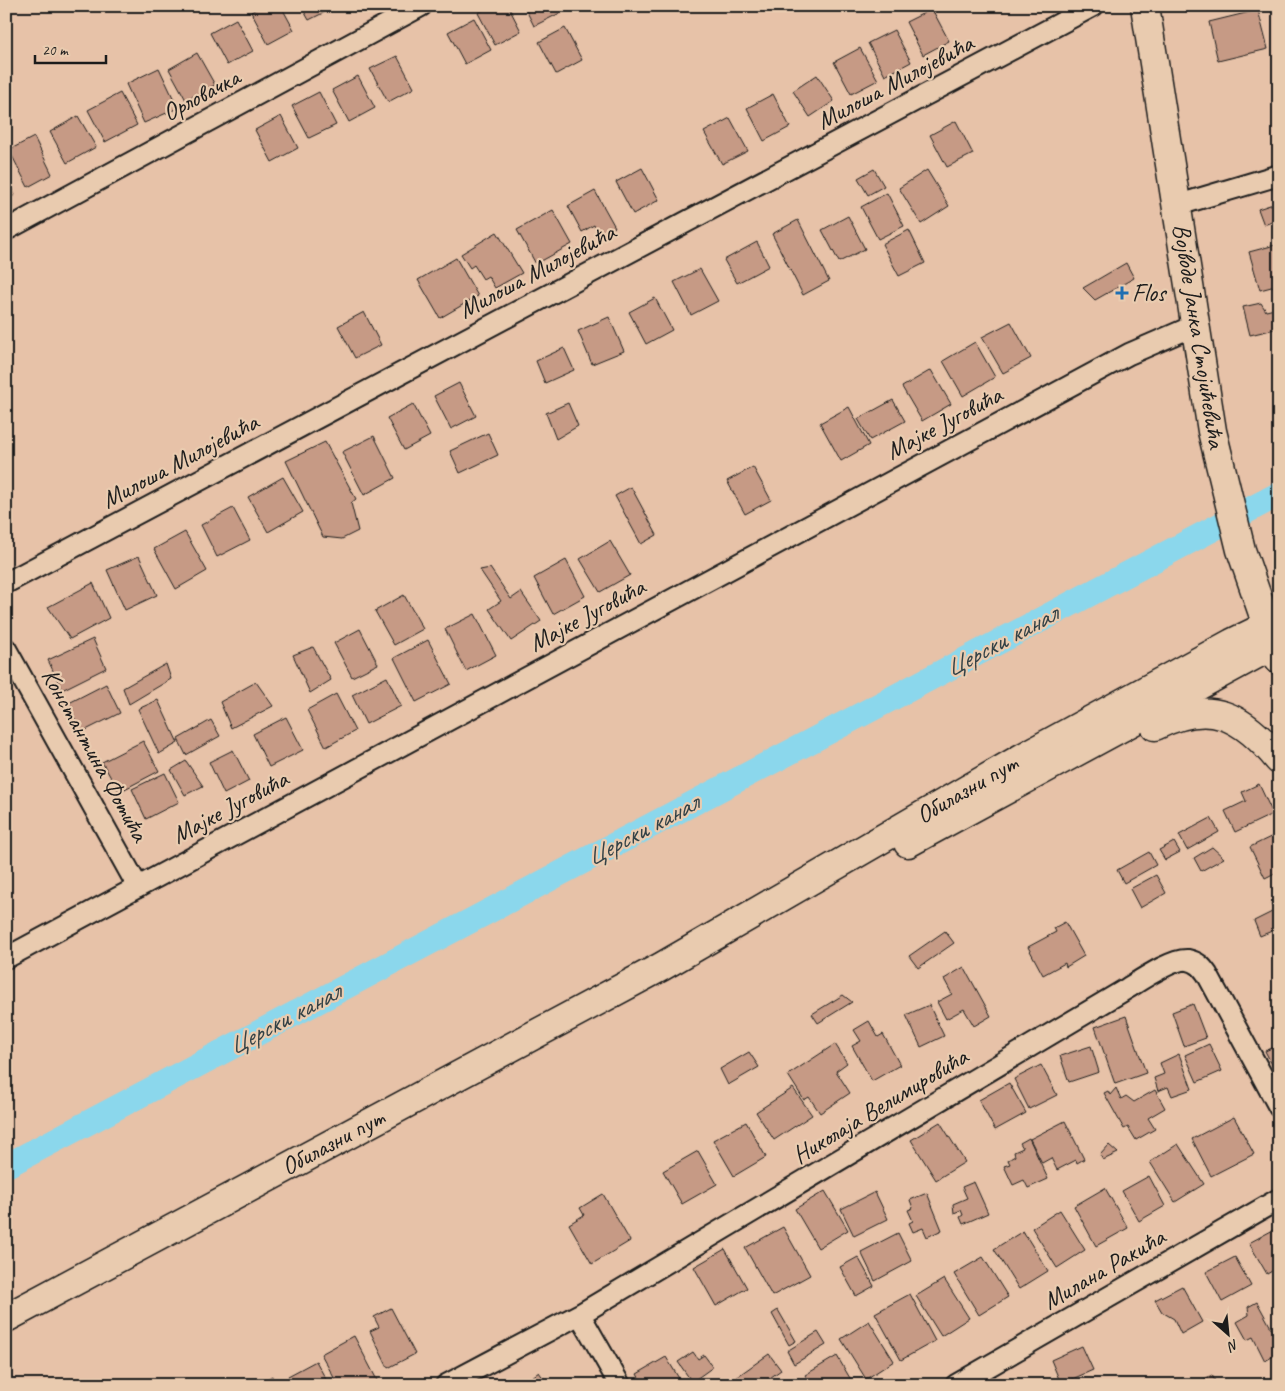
<svg xmlns="http://www.w3.org/2000/svg" width="1285" height="1391" font-family="Caveat,sans-serif">
	<style>
		.lines { fill: none; stroke-linecap: round; stroke-linejoin: round }
		.canal { stroke: #8bd7ec; stroke-width: 25 }
		.building { fill: #c69a85; stroke: #1c1c1c }
		.street-casing { stroke: #1c1c1c; stroke-width: 24 }
		.secondary-casing { stroke: #1c1c1c; stroke-width: 31 }
		.primary-casing { stroke: #1c1c1c; stroke-width: 31 }
		.street { stroke: #e9cbaf; stroke-width: 20 }
		.secondary { stroke: #e9cbaf; stroke-width: 28 }
		.primary { stroke: #e9cbaf; stroke-width: 28 }
		.poi-dot { fill: #1f6fb2; stroke: #e9cbaf; stroke-width: 2 }
		.labels { text-anchor: middle; dominant-baseline: central; stroke-width: 4.5; stroke-linejoin: round; paint-order: stroke }
		.street-label { font-size: 25px; fill: #1c1c1c; stroke: #e9cbaf }
		.poi-label { font-size: 25px; fill: #1c1c1c; stroke: #e9cbaf; text-anchor: start }
		.water-label { font-size: 26px; font-style: italic; fill: #324146; stroke: #e9cbaf }
	</style>
	<rect width="100%" height="100%" fill="#e7c2a8"/>
	<filter id="ink" filterUnits="userSpaceOnUse"><feTurbulence type="fractalNoise" baseFrequency=".02" numOctaves="2"/><feDisplacementMap in="SourceGraphic" scale="10" xChannelSelector="R" yChannelSelector="G"/><feConvolveMatrix kernelMatrix="1 2 1 2 8 2 1 2 1" color-interpolation-filters="sRGB"/></filter>
	<g filter="url(#ink)">
		<g class="lines">
			<!-- canal -->
			<path class="canal" d="M6 1166 1279 494"/>
		</g>
		<!-- building -->
		<g class="building">
			<path d="M261 6H281L294 30 268 44 251 12Z"/>
			<path d="M301 6H335V7L309 20Z"/>
			<path d="M490 6H508L521 31 495 45 478 13Z"/>
			<path d="M524 6H557L560 13 534 26Z"/>
			<path d="M932 9 949 41 923 55 906 22Z"/>
			<path d="M1258 10 1268 49 1218 61 1209 22Z"/>
			<path d="M474 18 491 50 465 64 448 32Z"/>
			<path d="M236 19 253 51 227 65 210 33Z"/>
			<path d="M565 28 582 60 556 74 539 42Z"/>
			<path d="M894 30 911 62 885 76 868 43Z"/>
			<path d="M860 48 878 80 851 94 834 62Z"/>
			<path d="M197 53 215 85 186 100 169 69Z"/>
			<path d="M397 56 414 88 388 102 370 69Z"/>
			<path d="M159 68 178 108 144 123 126 84Z"/>
			<path d="M817 75 834 101 810 117 793 91Z"/>
			<path d="M358 76 375 108 349 122 332 90Z"/>
			<path d="M319 92 336 125 309 138 292 106Z"/>
			<path d="M120 93 137 125 105 142 88 110Z"/>
			<path d="M773 94 790 127 764 141 747 108Z"/>
			<path d="M78 116 96 147 67 163 50 132Z"/>
			<path d="M281 116 298 148 272 162 255 130Z"/>
			<path d="M730 118 748 151 722 164 704 132Z"/>
			<path d="M956 121 973 154 947 167 930 135Z"/>
			<path d="M34 137 52 174 28 187 9 150Z"/>
			<path d="M642 168 659 200 633 214 616 182Z"/>
			<path d="M874 169 884 186 868 195 858 178Z"/>
			<path d="M927 170 949 206 921 224 899 188Z"/>
			<path d="M6 178 15 195 6 200Z"/>
			<path d="M595 191 615 227 599 235 594 225 582 232 568 206Z"/>
			<path d="M887 193 904 226 878 239 861 207Z"/>
			<path d="M1279 202V219L1264 225 1258 209Z"/>
			<path d="M553 210 572 244 536 264 517 230Z"/>
			<path d="M848 216 865 249 839 262 822 230Z"/>
			<path d="M798 220 829 281 803 295 772 234Z"/>
			<path d="M909 230 925 263 899 276 882 244Z"/>
			<path d="M497 232 522 273 495 288 488 276 483 279 474 265 470 268 461 254Z"/>
			<path d="M757 242 769 266 737 283 724 260Z"/>
			<path d="M1279 244V285L1260 290 1249 252Z"/>
			<path d="M456 258 478 296 440 318 418 280Z"/>
			<path d="M1126 263 1134 278 1095 300 1083 288Z"/>
			<path d="M700 269 718 301 691 315 674 282Z"/>
			<path d="M655 298 672 330 646 344 629 312Z"/>
			<path d="M1261 303 1266 311 1279 308V328L1250 335 1243 307Z"/>
			<path d="M364 312 381 345 355 358 338 326Z"/>
			<path d="M609 317 624 351 592 364 578 331Z"/>
			<path d="M1011 322 1031 358 1003 373 982 337Z"/>
			<path d="M975 342 995 377 963 396 943 361Z"/>
			<path d="M564 348 574 370 545 383 536 361Z"/>
			<path d="M931 370 951 404 922 421 902 387Z"/>
			<path d="M459 383 476 416 451 429 434 396Z"/>
			<path d="M893 400 905 421 870 440 858 419Z"/>
			<path d="M568 403 578 426 556 439 546 413Z"/>
			<path d="M413 404 430 436 404 450 387 418Z"/>
			<path d="M849 407 869 445 841 461 820 423Z"/>
			<path d="M488 433 498 455 460 473 450 451Z"/>
			<path d="M374 436 395 478 364 495 342 452Z"/>
			<path d="M325 442 356 499 351 503 358 531 342 539 323 537 286 461Z"/>
			<path d="M753 467 771 500 745 514 727 481Z"/>
			<path d="M283 477 303 512 268 532 248 497Z"/>
			<path d="M631 487 657 535 641 544 615 496Z"/>
			<path d="M233 508 250 540 217 557 201 525Z"/>
			<path d="M185 532 207 571 176 589 154 549Z"/>
			<path d="M610 541 630 575 600 592 580 559Z"/>
			<path d="M139 556 157 595 125 610 107 570Z"/>
			<path d="M566 560 585 596 553 614 534 578Z"/>
			<path d="M490 568 511 599 521 592 541 621 511 641 489 609 501 601 480 570Z"/>
			<path d="M93 583 109 618 70 639 48 607Z"/>
			<path d="M404 595 423 629 394 645 375 611Z"/>
			<path d="M475 614 496 655 466 671 445 629Z"/>
			<path d="M360 629 378 664 352 677 334 643Z"/>
			<path d="M93 639 106 668 62 690 48 660Z"/>
			<path d="M428 640 451 684 416 702 394 658Z"/>
			<path d="M313 647 331 680 310 693 293 655Z"/>
			<path d="M166 664 171 679 129 704 123 688Z"/>
			<path d="M387 677 401 706 366 724 352 695Z"/>
			<path d="M256 682 273 706 231 728 220 702Z"/>
			<path d="M106 684 120 713 82 732 67 704Z"/>
			<path d="M336 694 355 731 326 747 307 710Z"/>
			<path d="M158 700 178 743 159 754 138 709Z"/>
			<path d="M286 717 303 750 269 767 253 734Z"/>
			<path d="M211 720 220 736 186 755 178 739Z"/>
			<path d="M143 741 159 771 119 792 102 762Z"/>
			<path d="M233 750 249 781 224 794 209 762Z"/>
			<path d="M186 761 203 786 185 795 171 770Z"/>
			<path d="M165 773 179 802 146 819 132 789Z"/>
			<path d="M1259 784 1273 814 1235 832 1225 811 1246 801 1242 792Z"/>
			<path d="M1211 818 1219 832 1187 850 1179 835Z"/>
			<path d="M1279 833V871L1265 878 1250 847Z"/>
			<path d="M1174 842 1180 852 1165 860 1159 850Z"/>
			<path d="M1212 847 1224 858 1201 871 1194 858Z"/>
			<path d="M1149 852 1156 865 1124 883 1117 870Z"/>
			<path d="M1156 875 1166 893 1140 908 1130 889Z"/>
			<path d="M1279 900V928L1260 936 1254 921 1276 910 1271 904Z"/>
			<path d="M1065 922 1084 956 1066 967 1065 963 1043 975 1028 947 1056 932 1054 928Z"/>
			<path d="M945 931 954 943 918 968 909 956Z"/>
			<path d="M964 967 991 1016 974 1026 964 1009 946 1019 937 1002 952 994 944 979Z"/>
			<path d="M843 995 852 1002 818 1023 812 1014Z"/>
			<path d="M1193 1004 1206 1038 1184 1046 1172 1012Z"/>
			<path d="M929 1005 944 1036 921 1047 906 1015Z"/>
			<path d="M1126 1016 1146 1073 1115 1084 1095 1027Z"/>
			<path d="M869 1021 878 1037 883 1034 900 1065 872 1081 852 1046 861 1041 854 1030Z"/>
			<path d="M835 1044 847 1063 836 1071 850 1093 820 1113 809 1097 804 1100 788 1075Z"/>
			<path d="M1209 1044 1222 1071 1197 1082 1185 1055Z"/>
			<path d="M1279 1045V1078L1265 1051Z"/>
			<path d="M1091 1046 1099 1072 1069 1082 1060 1056Z"/>
			<path d="M749 1052 759 1067 728 1085 720 1069Z"/>
			<path d="M1179 1054 1192 1089 1172 1096 1168 1087 1158 1091 1154 1078 1164 1074 1160 1063Z"/>
			<path d="M1041 1065 1057 1095 1029 1109 1014 1079Z"/>
			<path d="M1009 1083 1026 1113 995 1130 979 1100Z"/>
			<path d="M793 1088 812 1115 774 1140 756 1112Z"/>
			<path d="M1116 1088 1121 1099 1126 1096 1134 1102 1155 1090 1165 1108 1148 1118 1155 1129 1136 1140 1128 1127 1124 1129 1104 1093 1108 1091 1110 1095Z"/>
			<path d="M1234 1117 1254 1154 1211 1176 1192 1139Z"/>
			<path d="M1065 1121 1084 1159 1077 1163 1076 1160 1057 1170 1051 1158 1042 1163 1030 1139Z"/>
			<path d="M746 1122 766 1157 734 1176 713 1140Z"/>
			<path d="M940 1122 965 1162 936 1180 911 1140Z"/>
			<path d="M1029 1138 1048 1179 1028 1188 1024 1180 1013 1185 1004 1166 1010 1164 1008 1160 1015 1156 1014 1152 1023 1148 1020 1143Z"/>
			<path d="M1178 1144 1204 1184 1175 1202 1150 1162Z"/>
			<path d="M1109 1145 1118 1153 1103 1160 1100 1155Z"/>
			<path d="M698 1151 717 1184 682 1204 663 1171Z"/>
			<path d="M1149 1176 1165 1206 1139 1221 1122 1191Z"/>
			<path d="M974 1182 988 1213 963 1224 960 1217 963 1215 961 1210 954 1213 953 1204 967 1198 962 1187Z"/>
			<path d="M1105 1188 1128 1228 1096 1246 1074 1206Z"/>
			<path d="M825 1191 848 1230 818 1248 795 1209Z"/>
			<path d="M875 1192 888 1219 854 1236 841 1209Z"/>
			<path d="M927 1193 942 1230 927 1237 923 1228 913 1232 909 1223 913 1221 908 1210 913 1208 910 1200Z"/>
			<path d="M603 1194 630 1241 592 1264 569 1224 584 1215 580 1208Z"/>
			<path d="M1060 1210 1085 1250 1057 1268 1032 1228Z"/>
			<path d="M783 1227 810 1275 772 1296 745 1248Z"/>
			<path d="M1275 1229 1279 1236V1267L1267 1274 1249 1243Z"/>
			<path d="M1023 1231 1048 1271 1019 1289 994 1249Z"/>
			<path d="M898 1233 912 1261 875 1281 861 1252Z"/>
			<path d="M725 1249 747 1288 716 1306 694 1267Z"/>
			<path d="M858 1257 874 1286 856 1296 840 1267Z"/>
			<path d="M983 1257 1008 1297 979 1315 954 1274Z"/>
			<path d="M1235 1257 1251 1286 1222 1302 1206 1272Z"/>
			<path d="M944 1279 969 1318 941 1336 916 1296Z"/>
			<path d="M1182 1286 1202 1322 1181 1334 1174 1319 1162 1312 1155 1300Z"/>
			<path d="M910 1294 935 1341 901 1360 875 1313Z"/>
			<path d="M1257 1302 1279 1342V1353L1265 1361 1253 1337 1247 1340 1237 1322 1249 1315 1248 1307Z"/>
			<path d="M391 1308 415 1354 388 1368 370 1331 379 1327 374 1317Z"/>
			<path d="M778 1310 796 1341 789 1345 772 1314Z"/>
			<path d="M869 1321 894 1361 866 1379 841 1339Z"/>
			<path d="M818 1332 826 1345 794 1364 787 1351Z"/>
			<path d="M354 1336 377 1380 368 1385H338L321 1354Z"/>
			<path d="M1082 1346 1093 1370 1061 1384 1051 1360Z"/>
			<path d="M693 1352 698 1359 704 1355 713 1367 692 1382 678 1362Z"/>
			<path d="M769 1354 781 1370 760 1385H729L728 1383Z"/>
			<path d="M837 1356 854 1385H811L805 1375Z"/>
			<path d="M666 1357 683 1385H643L637 1374Z"/>
			<path d="M316 1361 329 1385H293L288 1376Z"/>
			<path d="M539 1372 548 1385H521Z"/>
			<path d="M1212 1375 1217 1385H1193Z"/>
			<path d="M272 1376 277 1385H256Z"/>
		</g>
		<g class="lines">
			<defs>
				<g id="street">
					<path d="M1178 205 1279 175"/>
					<path d="M6 230 421 6"/>
					<path d="M6 583 1093 6"/>
					<path d="M6 649 138 887"/>
					<path d="M6 958 1129 354 1196 325"/>
					<path d="M580 1315 620 1385"/>
					<path d="M446 1385 582 1313 1123 991C1138 982 1172 958 1188 960 1198 962 1202 967 1207 974L1279 1107"/>
					<path d="M956 1385 1279 1199"/>
				</g>
				<path id="secondary" d="M1145 6 1212 431 1241 550 1279 660"/>
				<g id="primary">
					<path d="M1155 726C1210 698 1242 715 1279 760"/>
					<path d="M908 843 1279 642"/>
					<path d="M6 1318 661 967 1025 756 1232 643 1279 620"/>
				</g>
			</defs>
			<!-- street casing -->
			<use href="#street" class="street-casing"/>
			<!-- secondary casing -->
			<use href="#secondary" class="secondary-casing"/>
			<!-- primary casing -->
			<use href="#primary" class="primary-casing"/>
			<!-- street -->
			<use href="#street" class="street"/>
			<!-- secondary -->
			<use href="#secondary" class="secondary"/>
			<!-- primary -->
			<use href="#primary" class="primary"/>
		</g>
	</g>
	<!-- markers -->
	<path class="poi-dot" d="M1119.5 285.5h5v5h5v5h-5v5h-5v-5h-5v-5h5z"/>
	<g class="labels">
		<!-- street labels -->
		<g class="street-label">
			<text transform="translate(895 82) rotate(-28)">Милоша Милојевића</text>
			<text transform="translate(201 95) rotate(-28)">Орловачка</text>
			<text transform="translate(537 271) rotate(-28)">Милоша Милојевића</text>
			<text transform="translate(1199 336) rotate(81)">Војводе Јанка Стојићевића</text>
			<text transform="translate(944 423) rotate(-28)">Мајке Југовића</text>
			<text transform="translate(180 461) rotate(-28)">Милоша Милојевића</text>
			<text transform="translate(587 615) rotate(-28)">Мајке Југовића</text>
			<text transform="translate(95 755) rotate(61)">Константина Фотића</text>
			<text transform="translate(967 789) rotate(-30)">Обилазни пут</text>
			<text transform="translate(230 807) rotate(-28)">Мајке Југовића</text>
			<text transform="translate(880 1106) rotate(-31)">Николаја Велимировића</text>
			<text transform="translate(333 1142) rotate(-28)">Обилазни пут</text>
			<text transform="translate(1104 1269) rotate(-30)">Милана Ракића</text>
		</g>
		<!-- poi labels -->
		<g class="poi-label">
			<text x="1132" y="293">Flos</text>
		</g>
		<!-- water labels -->
		<g class="water-label">
			<text transform="translate(1001 641) rotate(-28)">Церски канал</text>
			<text transform="translate(642 830) rotate(-28)">Церски канал</text>
			<text transform="translate(284 1019) rotate(-28)">Церски канал</text>
		</g>
	</g>
	<!-- margin -->
	<rect width="1285" height="1391" fill="none" stroke="#e9cbaf" stroke-width="25"/>
	<rect x="12" y="12" width="1260" height="1366" fill="none" stroke="#1c1c1c" stroke-width="2" filter="url(#ink)"/>
	<!-- north arrow -->
	<g transform="translate(1228 1334) rotate(153)" stroke="#e9cbaf" stroke-width="4" paint-order="stroke">
	<path d="M0-4L9 19L0 12L-9 19Z" fill="#1c1c1c"/>
	<text y="-8" font-size="14" font-weight="bold" text-anchor="middle" fill="#1c1c1c">N</text>
	</g>
	<!-- scale -->
	<path d="M35 55v8h71v-8" fill="none" stroke="#1c1c1c" stroke-width="2.5"/>
	<text x="42" y="55" font-size="15" fill="#1c1c1c" stroke="#e9cbaf" stroke-width="4" paint-order="stroke">20 m</text>
</svg>
